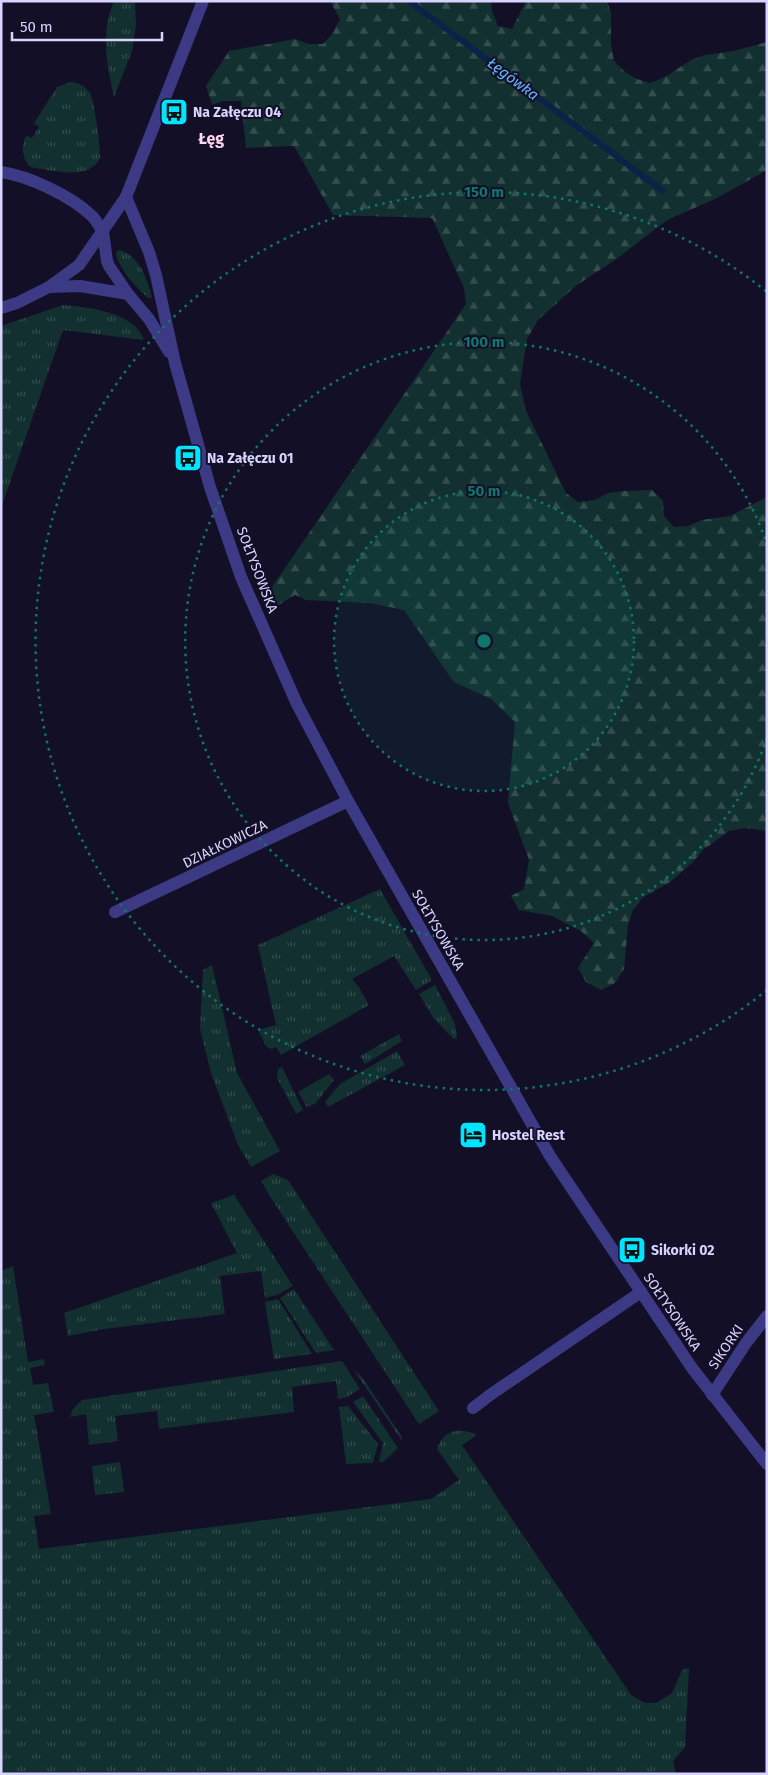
<svg xmlns="http://www.w3.org/2000/svg" width="768" height="1775" font-family="'Fira Sans',sans-serif">
	<style>
		.grass { fill: url(#grass-tufts) }
		.forest { fill: url(#forest-firs) }
		.lines { fill: none; stroke-linecap: round; stroke-linejoin: round }
		.stream { stroke: #0c2248; stroke-width: 6 }
		.minor { stroke: #3d3a85; stroke-width: 12 }
		.tertiary { stroke: #3d3a85; stroke-width: 12 }
		.ring { fill: none; stroke: #0f766e; stroke-width: 2.5; stroke-dasharray: 2.5 5 }
		.labels { text-anchor: middle; dominant-baseline: central; stroke-width: 4; stroke-linejoin: round; paint-order: stroke }
		.poi-label { font-size: 14px; font-weight: bold; fill: #d9d4ff; stroke: #130f26; text-anchor: start }
		.street-label { font-size: 14px; fill: #d9d4ff; stroke: #130f26 }
		.water-label { font-size: 15px; font-style: italic; fill: #62b6ff; stroke: #130f26 }
		.quarter-label { font-size: 16px; font-weight: bold; fill: #ffd6f0; stroke: #130f26 }
		.centre { fill: #0f766e; stroke: #130f26; stroke-width: 2.5 }
		.ring-label { font-size: 15px; text-anchor: middle; font-weight: bold; fill: #0f766e; stroke: #130f26; stroke-width: 4; stroke-linejoin: round; paint-order: stroke }
	</style>
	<defs>
		<pattern id="grass-tufts" width="24" height="20" patternUnits="userSpaceOnUse" patternTransform="scale(1.25)"><rect width="24" height="20" fill="#12302f"/><path d="M3 7l-1-3M5 7V3M7 7l1-3M15 17l-1-3M17 17v-4M19 17l1-3" fill="none" stroke="#344d4e"/></pattern>
		<pattern id="forest-firs" width="22" height="20" patternUnits="userSpaceOnUse" patternTransform="scale(1.25)"><rect width="22" height="20" fill="#12302f"/><path d="M5 1l3.5 6h-7zM16 11l3.5 6h-7z" fill="#344d4e"/></pattern>
	</defs>
	<rect width="100%" height="100%" fill="#130f26"/>
	<!-- grass -->
	<g class="grass">
		<path d="M114 1H135L136 25 132 51 114 97C107 64 100 34 114 1Z"/>
		<path d="M71 82C79 83 85 86 90 93 94 100 101 149 100 157 98 164 92 168 87 170 73 176 44 169 30 167 22 158 21 146 26 136L32 138 39 127 34 123 57 87Z"/>
		<path d="M120 250C141 258 146 277 152 297L150 298 147 297C135 286 121 271 116 255L117 251Z"/>
		<path d="M63 305C88 307 135 312 144 340L63 330 1 508V326Z"/>
		<path d="M380 889 432 980 416 990 394 956 352 979 358 986 369 1005 281 1055 276 1047 271 1049 266 1046 258 1030 276 1025 258 945Z"/>
		<path d="M212 965 237 1073 280 1151 251 1167 238 1145 211 1073 200 1029 203 970Z"/>
		<path d="M435 985 455 1024 457 1038 454 1039 434 1019 419 994Z"/>
		<path d="M399 1034 402 1041 365 1064 360 1056Z"/>
		<path d="M397 1051 405 1065 328 1107 325 1102 340 1084Z"/>
		<path d="M282 1067 303 1110 296 1114 277 1078 278 1069Z"/>
		<path d="M329 1074 334 1080 316 1103 307 1107 298 1092Z"/>
		<path d="M273 1174 288 1180 439 1411 419 1424 271 1198 261 1181Z"/>
		<path d="M234 1195 293 1286 277 1295 265 1298 261 1271 220 1276 225 1314 104 1329 68 1336 64 1313 237 1253 211 1203Z"/>
		<path d="M13 1266 28 1362 44 1359 45 1365 30 1368 33 1385 48 1383 54 1412 34 1415 51 1514 34 1516 39 1549 431 1499 459 1480 437 1449C443 1430 460 1427 477 1435L462 1445 631 1695 645 1703H656L672 1693 682 1670 689 1668 685 1747 673 1761 676 1774H1V1271Z"/>
		<path d="M294 1289 334 1350 316 1353 280 1298Z"/>
		<path d="M278 1299 312 1354 274 1359 265 1302Z"/>
		<path d="M342 1361 360 1389 347 1397 338 1399 336 1381 292 1387 294 1412 159 1429 157 1411 115 1416 118 1441 89 1445 86 1414 70 1417 73 1409 82 1400Z"/>
		<path d="M354 1370 362 1377 402 1437V1441Z"/>
		<path d="M363 1396 398 1448 383 1462H379L383 1443 353 1402Z"/>
		<path d="M348 1406 378 1444 373 1463 346 1464 339 1407Z"/>
		<path d="M120 1462 124 1492 95 1495 92 1466Z"/>
	</g>
	<!-- forest -->
	<path class="forest" d="M330 1H491L492 11 498 26 512 29 526 1H607L611 13V45L614 61 625 72 637 79 650 83 665 77 691 60 705 55 734 51 767 42V170L715 199 667 220 615 260 577 285 538 320 527 339 520 384 526 411 566 493 578 502 595 500 608 493 622 491 652 490 663 501 664 516 674 527 688 526 702 520 730 516 767 497V831L745 828 729 831 703 850 693 862 670 882 642 898 633 910 628 925 624 969 615 983 601 990 586 982 578 968 594 943 582 932 552 916 519 910 511 896 524 889 529 860 508 803 515 722 491 699 454 682 404 610 370 603 306 600 295 595 277 606 272 587 466 304 464 288 432 218 333 215 294 146 246 148 241 101H223L212 105 206 86 229 51 295 39 308 44H323L333 33 340 19Z"/>
	<g class="lines">
		<!-- stream -->
		<path class="stream" d="M409 1 663 191"/>
		<!-- minor -->
		<g class="minor">
			<path d="M1 172C29 176 71 196 92 216 96 220 99 226 103 231"/>
			<path d="M126 197 203 1"/>
			<path d="M115 912 348 801"/>
			<path d="M712 1395 746 1343 767 1316"/>
			<path d="M473 1408 490 1395 641 1292"/>
		</g>
		<!-- tertiary -->
		<g class="tertiary">
			<path d="M126 197 149 252 156 275 175 363 210 487 241 577 297 704 348 801 550 1156 692 1368 767 1464"/>
			<path d="M103 231 107 261 109 266 128 294 149 319 169 352"/>
			<path d="M49 287 80 286 128 294"/>
			<path d="M1 308 17 303 49 287 79 265 126 197"/>
		</g>
	</g>
	<!-- distance rings -->
	<circle cx="484" cy="641" r="150" fill="#0f766e" fill-opacity=".12"/>
	<g class="ring">
		<circle cx="484" cy="641" r="150"/>
		<path d="M767 738A299 299 0 1 1 767 544"/>
		<path d="M767 990A449 449 0 1 1 767 292"/>
	</g>
	<!-- icons -->
	<defs>
		<symbol id="bus-square" viewBox="-11 -11 22 22"><rect x="-9" y="-9" width="18" height="18" rx="4" fill="#00e5ff" stroke="#130f26"/><path d="M-5-6H5V4H4V6H2V4H-2V6H-4V4H-5ZM-3.5-4V0h7V-4ZM-3.5 1.2v1.5H-2V1.2ZM2 1.2v1.5H3.5V1.2Z" fill="#111"/></symbol>
		<symbol id="hotel-square" viewBox="-11 -11 22 22"><rect x="-9" y="-9" width="18" height="18" rx="4" fill="#00e5ff" stroke="#130f26"/><path d="M-6-4.5h1.5V1H6V5H4.5V3h-9V5H-6ZM-4 0a1.8 1.8 0 1 1 3.6 0ZM.5 0V-2.5h3Q6-2.5 6 0Z" fill="#111"/></symbol>
	</defs>
	<g fill-rule="evenodd">
		<use href="#bus-square" x="158" y="96" width="32" height="32"/>
		<use href="#bus-square" x="172" y="442" width="32" height="32"/>
		<use href="#hotel-square" x="457" y="1119" width="32" height="32"/>
		<use href="#bus-square" x="616" y="1234" width="32" height="32"/>
	</g>
	<g class="labels">
		<!-- poi labels -->
		<g class="poi-label">
			<text x="193" y="112">Na Załęczu 04</text>
			<text x="207" y="458">Na Załęczu 01</text>
			<text x="492" y="1135">Hostel Rest</text>
			<text x="651" y="1250">Sikorki 02</text>
		</g>
		<!-- street labels -->
		<g class="street-label">
			<text transform="translate(257 570) rotate(69)">SOŁTYSOWSKA</text>
			<text transform="translate(225 844) rotate(-26)">DZIAŁKOWICZA</text>
			<text transform="translate(438 930) rotate(60)">SOŁTYSOWSKA</text>
			<text transform="translate(672 1312) rotate(56)">SOŁTYSOWSKA</text>
			<text transform="translate(726 1347) rotate(-56)">SIKORKI</text>
		</g>
		<!-- water labels -->
		<g class="water-label">
			<text transform="translate(513 79) rotate(37)">Łęgówka</text>
		</g>
		<!-- quarter labels -->
		<g class="quarter-label">
			<text x="211" y="138">Łęg</text>
		</g>
	</g>
	<circle cx="484" cy="641" r="8" class="centre"/>
	<g class="ring-label">
		<text x="484" y="197">150 m</text>
		<text x="484" y="347">100 m</text>
		<text x="484" y="496">50 m</text>
	</g>
	<!-- border -->
	<rect width="768" height="1775" fill="none" stroke="#d9d4ff" stroke-width="5"/>
	<!-- scale -->
	<path d="M12 32v8h150v-8" fill="none" stroke="#d9d4ff" stroke-width="2.5"/>
	<text x="20" y="32" font-size="15" fill="#d9d4ff" stroke="#130f26" stroke-width="4" paint-order="stroke">50 m</text>
</svg>
